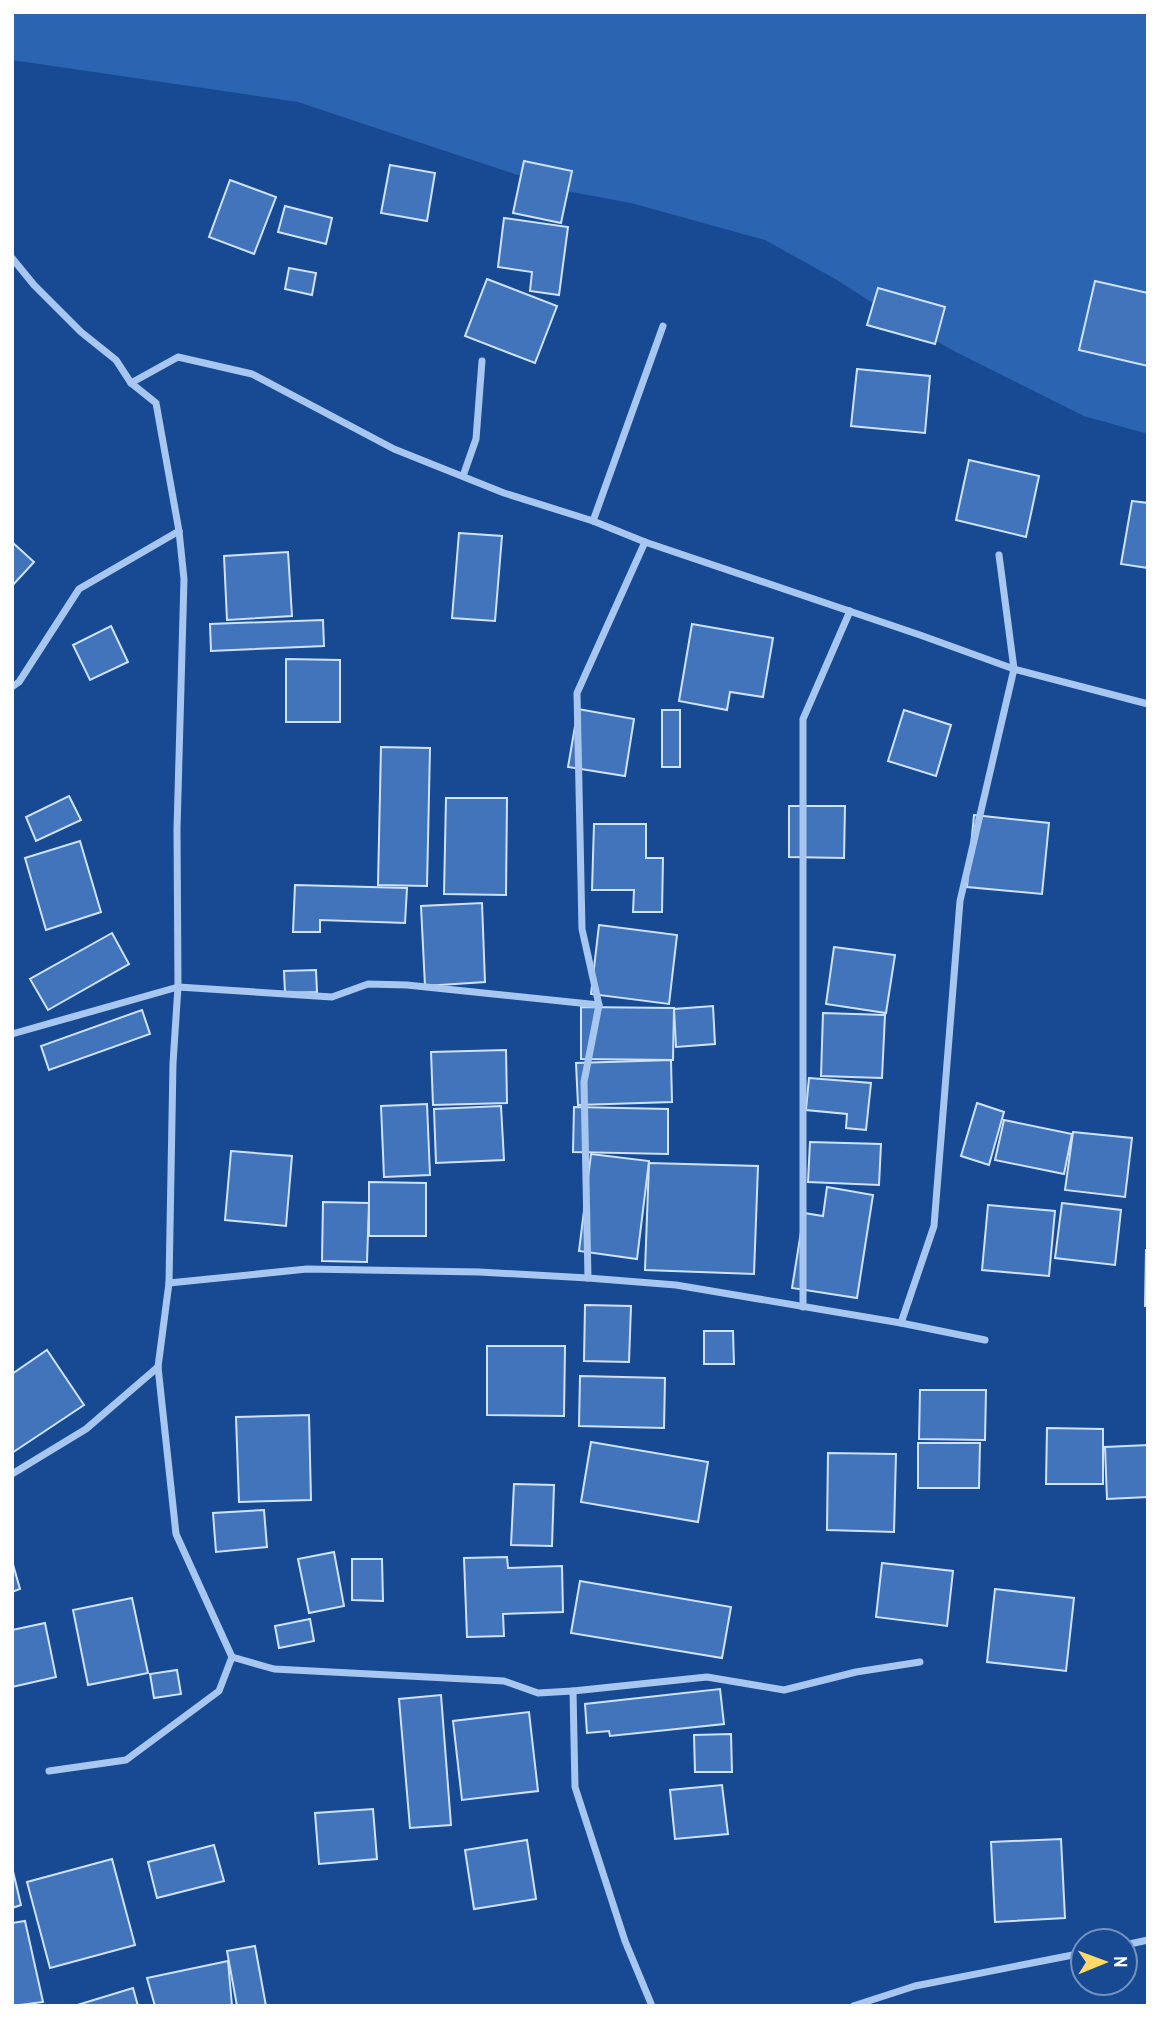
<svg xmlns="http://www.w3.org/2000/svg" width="1160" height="2018" font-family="'Archivo Narrow',sans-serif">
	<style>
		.green { fill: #2b64b1 }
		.building { fill: #4174ba; stroke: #cfe2fb; stroke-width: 2 }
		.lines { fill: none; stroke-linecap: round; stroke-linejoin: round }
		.minor { stroke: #a8c7f0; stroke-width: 7 }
	</style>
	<rect width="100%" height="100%" fill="#184a93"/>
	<!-- green -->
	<path class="green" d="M12 12H1148V434L1084 416 952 350 893 316 837 280 765 240 631 203 566 191 298 102 12 60Z"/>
	<!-- building -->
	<g class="building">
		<path d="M524 161 572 171 561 223 513 213Z"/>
		<path d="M390 165 435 173 427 221 381 213Z"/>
		<path d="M230 180 276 197 254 254 209 237Z"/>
		<path d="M285 206 332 218 326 244 278 232Z"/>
		<path d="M504 218 568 227 559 295 530 291 532 272 498 267Z"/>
		<path d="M289 268 316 273 312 295 285 289Z"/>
		<path d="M487 279 557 306 535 363 465 336Z"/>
		<path d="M1095 281 1148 293V366L1079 350Z"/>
		<path d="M878 288 945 307 935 344 867 325Z"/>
		<path d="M857 369 930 376 925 433 851 426Z"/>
		<path d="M969 460 1039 476 1026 537 956 520Z"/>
		<path d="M1132 501 1148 503V568L1121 564Z"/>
		<path d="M459 533 502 536 495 621 452 618Z"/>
		<path d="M12 542 34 562 12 586Z"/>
		<path d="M288 552 292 616 227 620 224 556Z"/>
		<path d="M323 620 324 646 211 651 210 624Z"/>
		<path d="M692 624 773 638 763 697 730 692 727 710 679 701Z"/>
		<path d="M111 626 128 662 90 680 73 645Z"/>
		<path d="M286 659 340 660V722H286Z"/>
		<path d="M578 709 634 719 625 776 568 767Z"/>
		<rect x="662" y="710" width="18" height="57"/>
		<path d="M904 710 951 725 936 776 888 761Z"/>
		<path d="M381 747 430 748 427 886 378 885Z"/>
		<path d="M69 796 81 820 36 841 26 817Z"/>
		<path d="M446 798H507L506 895 444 894Z"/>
		<path d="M789 806H845L844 858 789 857Z"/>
		<path d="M974 815 1049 823 1042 894 967 887Z"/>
		<path d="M594 824H646V858H663L662 912H633L634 890H592Z"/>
		<path d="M80 841 101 912 46 930 25 858Z"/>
		<path d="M295 885 407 888 405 923 320 920V932H293Z"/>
		<path d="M482 903 485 982 425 986 421 906Z"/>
		<path d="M599 925 677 935 669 1004 591 994Z"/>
		<path d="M112 933 129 964 48 1010 30 979Z"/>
		<path d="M834 947 895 955 886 1013 826 1004Z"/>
		<path d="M316 970 317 992 285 993 284 971Z"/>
		<path d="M713 1006 715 1044 676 1047 674 1009Z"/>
		<path d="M581 1007 674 1008 673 1060 581 1059Z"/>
		<path d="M142 1010 150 1034 49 1070 41 1046Z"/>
		<path d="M823 1013 885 1015 882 1078 821 1076Z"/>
		<path d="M506 1050 507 1103 433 1105 431 1052Z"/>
		<path d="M671 1060 672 1102 578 1105 576 1063Z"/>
		<path d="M809 1078 871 1083 866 1130 846 1128 847 1114 806 1110Z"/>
		<path d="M977 1103 1004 1112 989 1165 961 1156Z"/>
		<path d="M427 1104 430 1175 384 1177 381 1106Z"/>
		<path d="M501 1106 504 1160 436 1163 434 1109Z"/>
		<path d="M574 1107 668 1109V1154L573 1152Z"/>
		<path d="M1004 1120 1072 1134 1064 1174 995 1160Z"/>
		<path d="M1073 1132 1132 1138 1125 1197 1065 1190Z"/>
		<path d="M810 1142 881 1144 879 1185 808 1182Z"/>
		<path d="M231 1151 292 1156 286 1226 225 1220Z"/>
		<path d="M591 1154 649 1161 637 1259 579 1251Z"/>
		<path d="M649 1163 758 1166 754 1274 645 1270Z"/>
		<path d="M369 1182 426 1183V1236H369Z"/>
		<path d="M827 1187 873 1195 857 1298 792 1288 804 1213 823 1216Z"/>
		<path d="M323 1202 369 1203 367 1262 322 1261Z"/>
		<path d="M1062 1203 1121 1210 1115 1265 1055 1258Z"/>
		<path d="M988 1205 1055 1211 1049 1276 982 1270Z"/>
		<path d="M1146 1250H1148V1306H1145Z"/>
		<path d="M585 1305 631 1306 629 1362 584 1361Z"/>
		<path d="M704 1331H733L734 1364H704Z"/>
		<path d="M487 1346H565L564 1416 487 1415Z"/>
		<path d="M47 1350 84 1405 12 1453V1374Z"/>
		<path d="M580 1376 665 1378 664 1428 579 1426Z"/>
		<path d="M920 1390H986L985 1440 919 1439Z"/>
		<path d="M309 1415 311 1500 239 1502 236 1417Z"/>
		<path d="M1047 1428 1103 1429V1484H1046Z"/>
		<path d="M591 1442 708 1462 698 1522 581 1502Z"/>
		<path d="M918 1443H980L979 1488H918Z"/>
		<path d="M1148 1445V1497L1107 1499 1105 1447Z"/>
		<path d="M828 1453 896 1454 894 1532 827 1530Z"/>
		<path d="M514 1484 554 1485 552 1546 511 1545Z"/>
		<path d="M264 1510 267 1547 216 1552 213 1513Z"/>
		<path d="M334 1552 344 1606 309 1613 298 1559Z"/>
		<path d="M507 1557 508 1568 562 1566 563 1612 503 1614 504 1636 467 1637 464 1558Z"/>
		<path d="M352 1559H382L383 1601 352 1600Z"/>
		<path d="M12 1561 20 1589 12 1592Z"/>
		<path d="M882 1563 953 1571 947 1626 876 1617Z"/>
		<path d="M580 1581 731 1607 722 1658 571 1633Z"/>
		<path d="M995 1589 1074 1598 1066 1671 987 1662Z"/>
		<path d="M132 1598 148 1673 88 1685 73 1610Z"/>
		<path d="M310 1619 314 1641 279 1648 275 1626Z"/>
		<path d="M45 1623 56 1677 12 1687V1630Z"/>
		<path d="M177 1670 181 1694 154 1698 150 1674Z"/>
		<path d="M720 1689 724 1724 610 1736 609 1731 587 1733 585 1704Z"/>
		<path d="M441 1695 451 1825 410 1828 399 1699Z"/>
		<path d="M529 1712 538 1791 462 1800 453 1721Z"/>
		<path d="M731 1734 732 1772H695L694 1735Z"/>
		<path d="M722 1785 728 1834 675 1839 670 1790Z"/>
		<path d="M373 1809 377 1859 319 1864 315 1813Z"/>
		<path d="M1061 1839 1065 1918 995 1922 991 1842Z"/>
		<path d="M527 1840 536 1899 474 1909 465 1850Z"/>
		<path d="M214 1845 224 1881 157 1898 148 1862Z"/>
		<path d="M112 1859 135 1945 50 1968 27 1882Z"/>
		<path d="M12 1867 21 1905 12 1908Z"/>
		<path d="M25 1921 43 2002 12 2006V1923Z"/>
		<path d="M255 1946 266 2006H237L227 1951Z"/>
		<path d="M228 1961 232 2006H155L147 1978Z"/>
		<path d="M133 1988 138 2006H74Z"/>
	</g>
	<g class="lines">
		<!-- minor -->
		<g class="minor">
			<path d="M12 258 34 285 81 332 116 360 131 383 156 403 179 531 184 579 177 829 178 987 173 1063 169 1283 158 1367 176 1534 232 1657 274 1669 504 1681 538 1693 573 1691 575 1787 625 1941 652 2006"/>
			<path d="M131 383 178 357 252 374 394 449 504 493 593 521 645 542 920 635 1014 669 1148 704"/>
			<path d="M463 476 476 439 482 361"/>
			<path d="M593 521 663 326"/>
			<path d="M12 687 19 682 79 589 179 531"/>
			<path d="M12 1034 178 987 332 997 368 984 407 985 599 1005"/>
			<path d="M588 1278 584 1082 599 1005 582 929 577 693 645 542"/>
			<path d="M169 1283 307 1269 479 1272 588 1278 676 1285 901 1323 985 1340"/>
			<path d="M803 1307V719L850 611"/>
			<path d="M901 1323 934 1226 960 901 1014 669 999 555"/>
			<path d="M12 1474 86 1429 158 1367"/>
			<path d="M573 1691 707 1677 784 1690 856 1672 920 1662"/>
			<path d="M49 1771 126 1760 219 1691 232 1657"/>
			<path d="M1125 1945 1148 1940"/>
			<path d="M853 2006 915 1986 1083 1953"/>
		</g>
	</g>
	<!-- border -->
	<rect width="1160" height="2018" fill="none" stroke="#ffffff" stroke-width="28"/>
	<!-- north arrow -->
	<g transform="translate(1104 1962) rotate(89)"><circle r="33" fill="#184a93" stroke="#7492be" stroke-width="2"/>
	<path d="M0-5L12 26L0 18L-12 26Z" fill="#ffd867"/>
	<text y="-10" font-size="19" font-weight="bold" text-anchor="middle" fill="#ffffff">N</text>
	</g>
</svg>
